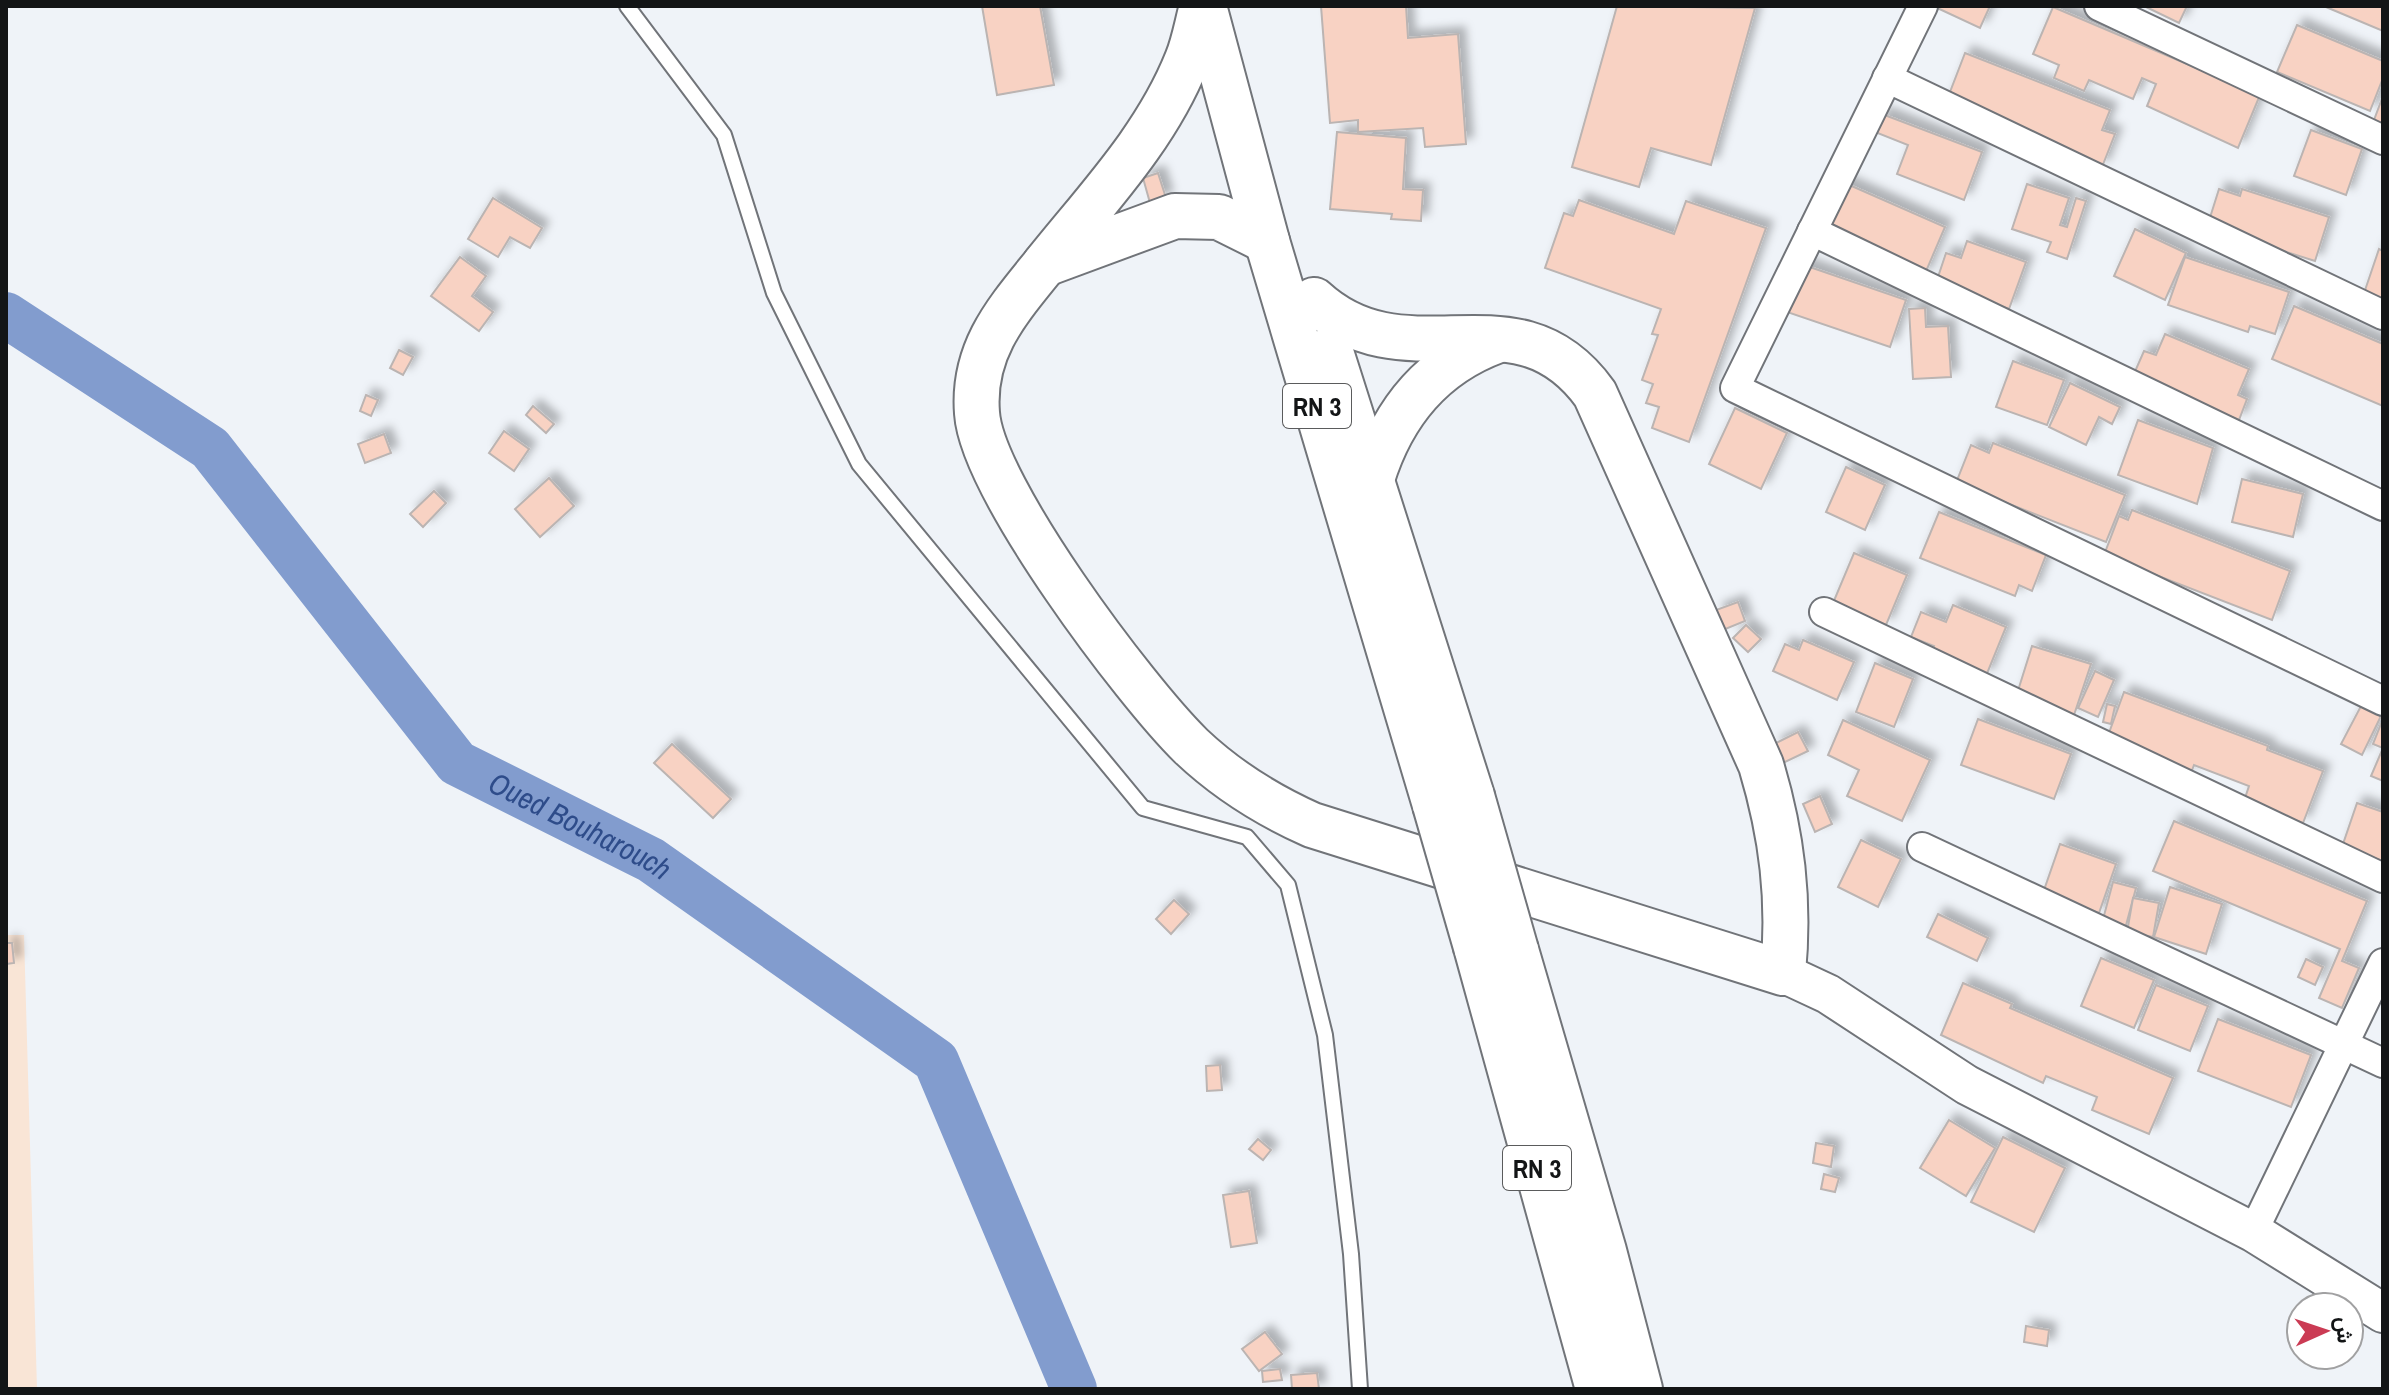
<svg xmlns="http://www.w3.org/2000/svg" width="2389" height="1395" font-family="'Archivo Narrow',Vazirmatn,sans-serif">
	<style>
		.industrial { fill: #f9e5d6 }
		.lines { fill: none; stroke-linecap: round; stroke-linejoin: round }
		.river { stroke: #829cce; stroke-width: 46 }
		.building { fill: #f8d2c3; stroke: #bbb4b2; stroke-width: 2; filter: url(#shadow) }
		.service-casing { stroke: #717479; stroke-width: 18 }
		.minor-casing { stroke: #717479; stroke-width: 32 }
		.secondary-casing { stroke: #717479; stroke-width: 42 }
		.trunk-casing { stroke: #717479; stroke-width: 48 }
		.service { stroke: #fff; stroke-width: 14 }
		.minor { stroke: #fff; stroke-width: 28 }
		.secondary { stroke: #fff; stroke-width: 38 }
		.trunk { stroke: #fff; stroke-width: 44 }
		.trunk-bridge-casing { stroke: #717479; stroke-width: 48; stroke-linecap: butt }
		.trunk-bridge { stroke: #fff; stroke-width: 44 }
		.labels { text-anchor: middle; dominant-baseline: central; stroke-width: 8; stroke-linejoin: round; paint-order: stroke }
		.shield { fill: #fff; stroke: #5a5b5c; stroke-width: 2 }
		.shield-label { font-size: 26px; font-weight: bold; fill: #131516 }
		.water-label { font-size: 30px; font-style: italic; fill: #2e4c8a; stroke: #fff }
	</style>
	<defs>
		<filter id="shadow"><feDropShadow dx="7" dy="-7" stdDeviation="4" flood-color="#0004"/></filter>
	</defs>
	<rect width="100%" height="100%" fill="#eff3f8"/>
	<!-- industrial -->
	<path class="industrial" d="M6 935H24L37 1389H6Z"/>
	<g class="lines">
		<!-- river -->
		<path class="river" id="s1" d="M6 315 210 448 457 763 651 860 936 1061 1074 1389"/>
	</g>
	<!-- building -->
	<g class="building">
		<path d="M982 6H1040L1054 85 997 95Z"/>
		<path d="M1321 6H1406L1408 38 1458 34 1466 144 1425 147 1423 128 1358 132V120L1330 123Z"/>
		<path d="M1617 6 1755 8 1711 165 1651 148 1639 187 1572 167Z"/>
		<path d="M1933 6H1990L1980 28Z"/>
		<path d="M2144 6H2187L2179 23Z"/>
		<path d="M2383 6V31L2326 7V6Z"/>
		<path d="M2053 7 2260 95 2238 148 2147 106 2156 84 2142 78 2133 99 2089 80 2084 91 2054 78 2059 65 2033 54Z"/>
		<path d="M2297 25 2383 61V78L2370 111 2277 72Z"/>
		<path d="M1965 53 2110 110 2102 130 2115 134 2102 167 1945 105Z"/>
		<path d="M2383 96V124L2374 120Z"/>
		<path d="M1882 114 1982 152 1964 200 1897 174 1908 145 1875 132Z"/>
		<path d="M2311 130 2362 149 2346 195 2294 176Z"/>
		<path d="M1337 132 1406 138 1403 189 1423 190 1421 221 1391 219 1392 214 1330 209Z"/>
		<path d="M1158 173 1166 198 1150 203 1143 178Z"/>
		<path d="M1838 180 1945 227 1924 276 1817 229Z"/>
		<path d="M2027 184 2069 198 2060 225 2067 227 2076 198 2086 201 2067 259 2047 252 2051 242 2012 229Z"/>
		<path d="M2219 189 2240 196 2242 189 2329 217 2315 261 2207 227Z"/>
		<path d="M493 198 542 228 530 248 510 237 498 257 468 239Z"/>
		<path d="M1579 200 1674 234 1686 201 1766 228 1689 442 1652 428 1659 407 1646 403 1653 384 1642 380 1658 335 1652 334 1661 309 1545 268 1564 213 1573 216Z"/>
		<path d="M2135 229 2186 253 2165 300 2114 276Z"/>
		<path d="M1967 241 2026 262 2009 309 1936 283 1946 253 1961 258Z"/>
		<path d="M2379 249 2383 251V309L2361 302Z"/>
		<path d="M460 257 486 276 472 296 493 312 479 331 431 296Z"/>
		<path d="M2185 257 2289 292 2275 334 2250 326 2248 332 2168 305Z"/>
		<path d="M1801 264 1906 300 1890 347 1784 311Z"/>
		<path d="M2294 306 2383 344V406L2272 359Z"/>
		<path d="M1925 308 1926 327 1948 326 1951 377 1913 379 1909 309Z"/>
		<path d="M2165 334 2249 369 2238 395 2247 399 2239 420 2133 376 2144 351 2156 355Z"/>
		<path d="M399 350 413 357 403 375 390 368Z"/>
		<path d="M2013 361 2064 380 2047 425 1996 407Z"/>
		<path d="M2070 383 2120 407 2112 424 2099 417 2086 445 2049 427Z"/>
		<path d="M366 395 378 400 371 416 360 411Z"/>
		<path d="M533 406 554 424 546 433 526 415Z"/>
		<path d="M1735 408 1787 433 1761 489 1709 464Z"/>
		<path d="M2138 420 2213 448 2197 504 2118 475Z"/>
		<path d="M504 431 529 449 514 471 489 453Z"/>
		<path d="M384 434 391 453 365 463 358 444Z"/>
		<path d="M1993 443 2125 495 2106 542 1956 483 1971 445 1989 453Z"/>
		<path d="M1846 467 1885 485 1865 530 1826 512Z"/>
		<path d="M549 478 574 506 540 537 515 509Z"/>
		<path d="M2242 479 2303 494 2293 537 2232 522Z"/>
		<path d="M434 491 446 503 423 527 410 514Z"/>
		<path d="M2132 510 2290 571 2272 620 2104 555 2119 516 2128 520Z"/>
		<path d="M1939 512 2046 555 2032 591 2019 585 2015 596 1920 558Z"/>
		<path d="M1854 553 1907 575 1886 625 1833 603Z"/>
		<path d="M1738 602 1745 621 1723 630 1716 610Z"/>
		<path d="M1953 605 2006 627 1986 676 1931 654 1934 646 1911 637 1921 612 1946 622Z"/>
		<path d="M1746 625 1761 639 1748 652 1733 638Z"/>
		<path d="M1803 640 1854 662 1837 700 1773 671 1785 644 1799 650Z"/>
		<path d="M2032 646 2091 664 2074 715 2016 697Z"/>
		<path d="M1875 663 1913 679 1894 727 1856 712Z"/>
		<path d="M2095 671 2114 680 2098 717 2078 708Z"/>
		<path d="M2124 692 2268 746 2267 750 2323 771 2303 823 2244 801 2249 786 2194 765 2191 773 2106 741Z"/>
		<path d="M2107 704 2115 706 2111 724 2103 722Z"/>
		<path d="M2361 706 2381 716 2362 755 2341 744Z"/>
		<path d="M1978 719 2071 754 2054 799 1961 765Z"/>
		<path d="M1843 720 1930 760 1902 821 1847 796 1859 770 1828 755Z"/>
		<path d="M2381 724H2383V781L2371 776 2383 748 2373 744Z"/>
		<path d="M1798 732 1808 751 1783 763 1774 744Z"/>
		<path d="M672 744 731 799 713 818 654 763Z"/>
		<path d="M1820 796 1832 824 1815 832 1803 804Z"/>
		<path d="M2357 803 2383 812V861L2342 847Z"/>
		<path d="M2174 821 2367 901 2342 961 2359 968 2342 1008 2319 998 2340 949 2153 871Z"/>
		<path d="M1861 840 1901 859 1878 907 1838 887Z"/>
		<path d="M2060 844 2116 864 2099 913 2043 893Z"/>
		<path d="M2113 882 2136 888 2125 929 2102 923Z"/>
		<path d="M2170 887 2222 904 2206 954 2154 937Z"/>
		<path d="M2133 898 2159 903 2153 937 2127 932Z"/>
		<path d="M1174 900 1189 914 1171 934 1156 919Z"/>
		<path d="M1938 914 1988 938 1977 961 1927 937Z"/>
		<path d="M6 943H12L14 963 6 964Z"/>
		<path d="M2101 958 2154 980 2134 1028 2081 1006Z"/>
		<path d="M2306 959 2323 967 2315 985 2298 977Z"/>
		<path d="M1963 983 2012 1004 2010 1008 2173 1078 2149 1134 2092 1110 2097 1097 2046 1076 2043 1083 1941 1035Z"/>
		<path d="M2156 985 2208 1006 2190 1051 2138 1030Z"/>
		<path d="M2218 1019 2311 1055 2291 1107 2198 1071Z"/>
		<path d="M1220 1065 1222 1090 1207 1091 1206 1066Z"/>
		<path d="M1949 1120 1995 1148 1966 1196 1920 1168Z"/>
		<path d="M2003 1137 2065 1168 2034 1232 1971 1202Z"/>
		<path d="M1258 1139 1271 1150 1263 1160 1249 1149Z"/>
		<path d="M1816 1143 1834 1146 1831 1167 1813 1163Z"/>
		<path d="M1824 1174 1839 1178 1835 1192 1821 1189Z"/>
		<path d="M1249 1191 1257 1243 1231 1247 1223 1195Z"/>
		<path d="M2026 1326 2049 1330 2047 1346 2024 1342Z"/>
		<path d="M1265 1332 1282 1354 1259 1371 1242 1349Z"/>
		<path d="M1280 1369 1282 1380 1263 1382 1262 1371Z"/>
		<path d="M1317 1373 1319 1389H1292L1291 1375Z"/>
	</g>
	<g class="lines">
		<defs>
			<path id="service" d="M627 6 724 135 774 293 859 464 1143 808 1247 837 1288 885 1325 1035 1351 1254 1360 1389"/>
			<g id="minor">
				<path d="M1923 6 1735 388 2383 701"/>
				<path d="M2099 6 2383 140"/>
				<path d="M1887 78 2383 315"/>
				<path d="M1812 231 2383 506"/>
				<path d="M1824 612 2383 878"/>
				<path d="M1922 847 2383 1063"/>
				<path d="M2253 1232 2383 963"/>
			</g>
			<path id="secondary" d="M1783 973 1828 994 1967 1085 2253 1232 2383 1313"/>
			<g id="trunk">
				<path d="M1202 6C1197 24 1194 43 1187 60 1156 138 1097 199 1045 264L1175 216 1219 217 1267 241"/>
				<path d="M1204 6 1267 241 1435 805"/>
				<path d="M1045 264C1008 310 972 349 977 413 982 488 1135 691 1191 746 1227 780 1267 805 1312 825L1783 973C1790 900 1782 835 1761 765L1595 394C1516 284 1408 386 1314 300"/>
				<path d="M1330 349 1472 796"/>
				<path d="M1372 479C1392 414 1431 365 1496 341"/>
				<path d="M1476 947 1598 1389"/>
				<path d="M1516 950 1604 1251 1640 1389"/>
			</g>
		</defs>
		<!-- service casing -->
		<use href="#service" class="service-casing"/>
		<!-- minor casing -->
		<use href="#minor" class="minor-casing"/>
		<!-- secondary casing -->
		<use href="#secondary" class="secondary-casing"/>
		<!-- trunk casing -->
		<use href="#trunk" class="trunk-casing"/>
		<!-- service -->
		<use href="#service" class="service"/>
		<!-- minor -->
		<use href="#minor" class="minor"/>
		<!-- secondary -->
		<use href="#secondary" class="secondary"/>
		<!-- trunk -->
		<use href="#trunk" class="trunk"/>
		<defs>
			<g id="trunk-bridge">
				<path d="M1472 796 1516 950"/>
				<path d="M1435 805 1476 947"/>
			</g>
		</defs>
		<!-- trunk-bridge casing -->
		<use href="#trunk-bridge" class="trunk-bridge-casing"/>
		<!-- trunk-bridge -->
		<use href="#trunk-bridge" class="trunk-bridge"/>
	</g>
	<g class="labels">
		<!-- shield labels -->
		<g class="shield">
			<rect x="1283" y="384" width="68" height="44" rx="6"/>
			<rect x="1503" y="1146" width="68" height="44" rx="6"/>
		</g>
		<g class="shield-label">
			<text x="1317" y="406">RN 3</text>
			<text x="1537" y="1168">RN 3</text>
		</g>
		<!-- water labels -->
		<g class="water-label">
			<text stroke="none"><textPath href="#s1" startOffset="782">Oued Bouharouch</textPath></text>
		</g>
	</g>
	<!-- border -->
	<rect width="2389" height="1395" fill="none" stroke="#131516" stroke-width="16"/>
	<!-- north arrow -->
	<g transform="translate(2325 1331) rotate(87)"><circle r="38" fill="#ffffff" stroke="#a1a1a2" stroke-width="2"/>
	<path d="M0-6L14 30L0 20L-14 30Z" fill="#cb3b54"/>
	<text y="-12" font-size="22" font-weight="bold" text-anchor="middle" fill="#131516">ش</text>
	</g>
</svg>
